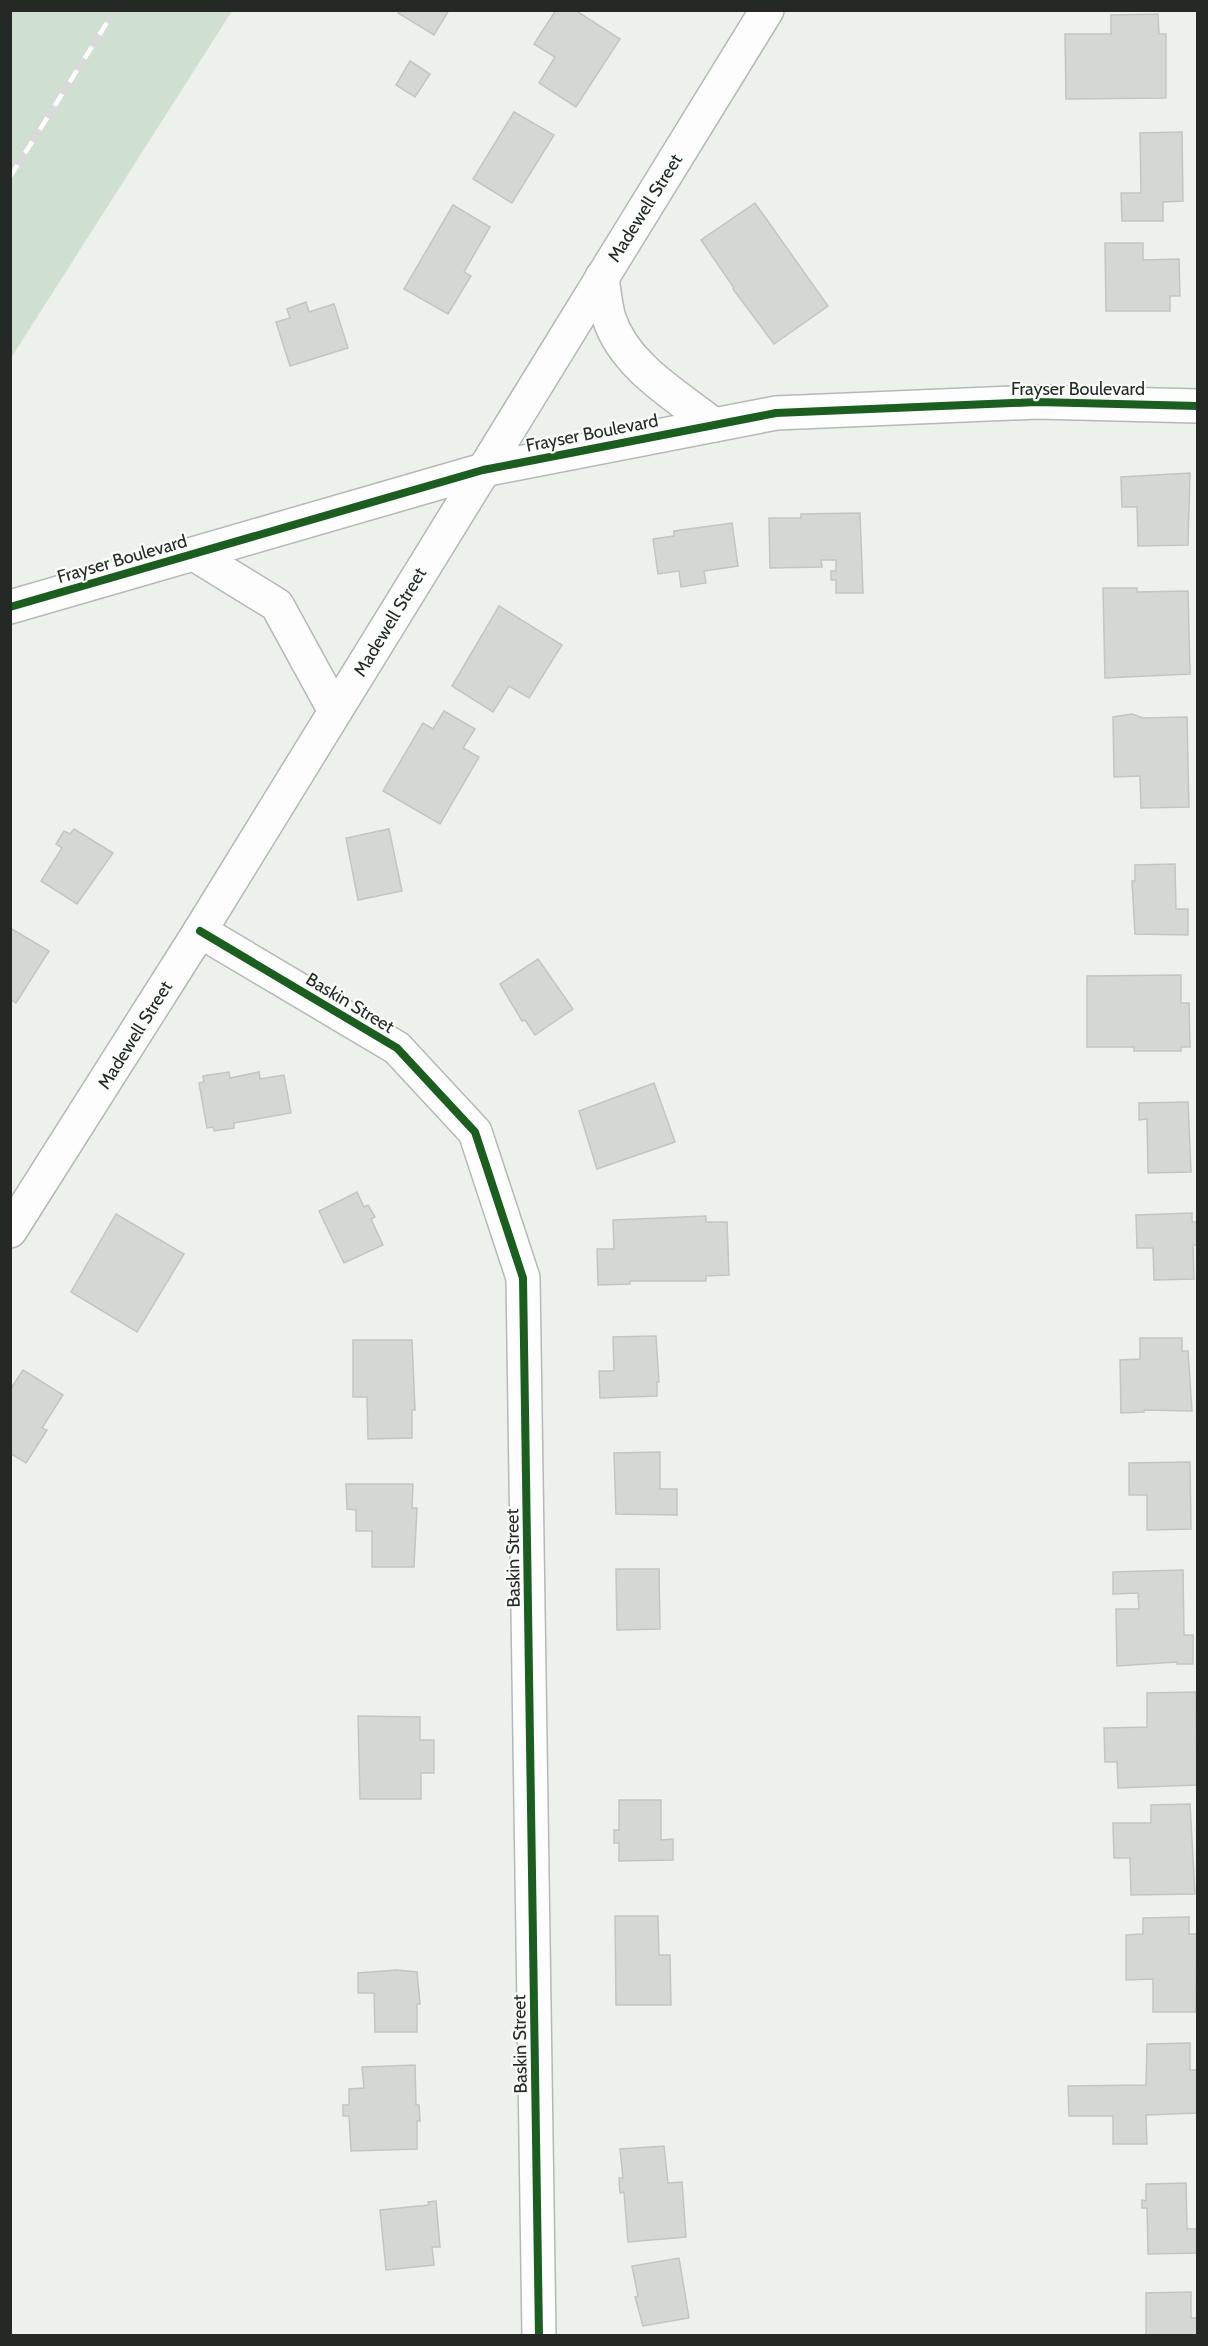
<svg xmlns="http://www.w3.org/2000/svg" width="1208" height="2346" font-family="Cabin,sans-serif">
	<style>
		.green { fill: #cfe0d1 }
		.building { fill: #d4d8d4; stroke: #c1c6c1; stroke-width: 1.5 }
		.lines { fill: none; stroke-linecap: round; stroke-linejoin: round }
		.minor-casing { stroke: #b4b9b5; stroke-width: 36 }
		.secondary-casing { stroke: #b4b9b5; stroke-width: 36 }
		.minor { stroke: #fcfdfc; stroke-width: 33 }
		.secondary { stroke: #fcfdfc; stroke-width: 33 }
		.rail-casing { stroke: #d8d9d8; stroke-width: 7 }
		.rail { stroke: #fafffb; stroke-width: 4.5; stroke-dasharray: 14; stroke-linecap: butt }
		.cycleway-casing { stroke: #fafffb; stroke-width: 11 }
		.cycleway { stroke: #1b5e20; stroke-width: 8 }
		.labels { text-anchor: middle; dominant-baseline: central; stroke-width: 4.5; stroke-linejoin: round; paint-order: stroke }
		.street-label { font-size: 18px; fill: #252925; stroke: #fafffb }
	</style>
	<rect width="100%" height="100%" fill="#ecf1ec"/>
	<!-- green -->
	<path class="green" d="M11 10 232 11 11 358 10 11Z"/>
	<!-- building -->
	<g class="building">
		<path d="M399 10H449L434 35 398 13Z"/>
		<path d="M556 10H575L620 39 576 107 539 83 555 57 534 44Z"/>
		<path d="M1158 14 1159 34H1166V98L1066 99 1065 34H1111V15Z"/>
		<path d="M410 61 430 74 415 97 396 85Z"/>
		<path d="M514 112 554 135 512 203 473 179Z"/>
		<path d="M1182 132 1183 201 1163 202V221H1122L1121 193H1141L1140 133Z"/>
		<path d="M755 203 828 306 774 344 733 289 734 288 701 240Z"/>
		<path d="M453 205 490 227 464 272 471 276 448 314 404 289Z"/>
		<path d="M1105 243H1143V260L1179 259 1180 296H1170V311H1106Z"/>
		<path d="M306 302 309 312 334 304 348 348 290 366 276 322 290 318 287 309Z"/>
		<path d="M1190 473 1188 545 1138 546 1137 507H1122L1121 477Z"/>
		<path d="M860 513 863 593H836V580H831V571H836V560H821L822 567 770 568 769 518H801V514Z"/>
		<path d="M732 523 738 566 704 571 706 583 681 587 679 571 658 574 653 539 674 536V531Z"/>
		<path d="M1103 588H1137V592L1188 591 1190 674 1105 678Z"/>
		<path d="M499 606 562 645 529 698 509 686 493 712 452 686Z"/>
		<path d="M444 711 475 729 463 748 479 757 440 824 383 791 423 723 433 729Z"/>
		<path d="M1132 714 1143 718 1187 717 1189 807 1141 808 1140 776 1114 777 1113 717Z"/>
		<path d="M74 829 113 853 77 904 41 881 62 848 56 844 64 831 70 834Z"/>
		<path d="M389 829 402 891 358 900 346 838Z"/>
		<path d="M1175 864 1176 909H1188V935L1135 934 1132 881H1135V865Z"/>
		<path d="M10 928 49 951 16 1003 10 999Z"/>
		<path d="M538 959 573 1009 535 1035 525 1020 522 1021 500 984Z"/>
		<path d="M1181 975V1003H1189L1190 1047H1181V1051H1134V1047H1087V976Z"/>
		<path d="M229 1072 230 1078 259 1072 260 1079 284 1075 291 1113 234 1123V1128L214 1131 213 1127 207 1128 199 1083 204 1082 203 1076Z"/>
		<path d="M654 1083 675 1142 597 1169 579 1111Z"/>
		<path d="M1188 1102 1191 1172 1148 1173 1147 1119 1139 1120V1103Z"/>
		<path d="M357 1192 364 1207 368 1205 375 1217 371 1219 383 1245 344 1263 319 1211Z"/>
		<path d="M1192 1213V1222H1197V1245H1193L1194 1279 1154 1280 1153 1248H1137L1136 1215Z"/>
		<path d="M116 1214 184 1254 137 1332 71 1292Z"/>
		<path d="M706 1216V1222H727L729 1275 706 1276V1281H630V1284L598 1285 597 1249H614L613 1220Z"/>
		<path d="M656 1336 659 1382H657V1396L600 1398 599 1371H614L613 1337Z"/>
		<path d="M1140 1338H1182V1351H1188L1192 1411 1144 1410V1412L1121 1413 1120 1360 1140 1359Z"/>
		<path d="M353 1340H412L415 1410H412V1438L368 1439 367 1397H353Z"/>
		<path d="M23 1370 63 1395 42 1428 47 1430 26 1463 10 1453V1390Z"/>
		<path d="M660 1452V1489H677V1515L616 1514 614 1453Z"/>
		<path d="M1190 1462 1191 1529 1147 1530V1495H1129V1463Z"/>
		<path d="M346 1484H413L412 1508H417L414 1567H372V1531H356V1510L347 1509Z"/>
		<path d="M616 1569H659L660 1629 617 1630Z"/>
		<path d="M1183 1570 1184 1635H1193V1664H1177V1662L1117 1666 1116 1609H1139L1138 1593 1113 1594V1572Z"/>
		<path d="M1196 1692 1197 1785 1118 1788 1117 1762H1105L1104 1728 1147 1727V1693Z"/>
		<path d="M358 1716 420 1717V1740H434V1773H421V1799H360Z"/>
		<path d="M619 1800H661V1840L673 1839V1860L619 1861V1843H614V1830H619Z"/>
		<path d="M1190 1804 1195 1894 1131 1895 1130 1858H1114L1113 1823H1151V1805Z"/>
		<path d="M615 1916H658L659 1955H670L671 2005H616Z"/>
		<path d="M1189 1917V1934H1197L1196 2012H1153V1979L1126 1980V1935L1143 1934V1918Z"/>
		<path d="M397 1970 417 1972 420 2004H417V2032H375L374 1993H358V1973Z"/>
		<path d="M1190 2043V2070H1198V2113L1146 2115 1147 2144H1113V2116H1069L1068 2086 1146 2085 1147 2044Z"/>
		<path d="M415 2065 416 2105H419L420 2121H417V2149L351 2151 349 2116H343V2105H349V2089L364 2088 362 2067Z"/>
		<path d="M664 2146 668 2183 682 2182 686 2237 628 2242 624 2192 620 2193 619 2178H623L620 2149Z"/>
		<path d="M1186 2183 1187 2229H1198V2253L1148 2254 1147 2208H1142V2200L1146 2201V2184Z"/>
		<path d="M436 2201 440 2247H432L434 2265 386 2270 380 2210 429 2205 428 2202Z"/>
		<path d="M679 2258 689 2318 643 2326 635 2297 638 2296 632 2266Z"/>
		<path d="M1191 2292V2318H1198V2336H1146V2293Z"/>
	</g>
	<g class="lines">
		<defs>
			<g id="minor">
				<path d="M200 931 397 1048 475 1132 523 1278 539 2336"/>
				<path d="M10 1231 200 931 767 10"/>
			</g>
			<g id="secondary">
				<path d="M602 277C604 290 605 305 609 318 624 366 677 396 714 425"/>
				<path d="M194 554 277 605 335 711"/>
				<path d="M10 607 483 470 776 413 1037 402 1198 406"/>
			</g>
		</defs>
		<!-- minor casing -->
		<use href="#minor" class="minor-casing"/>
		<!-- secondary casing -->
		<use href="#secondary" class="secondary-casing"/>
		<!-- minor -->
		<use href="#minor" class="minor"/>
		<!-- secondary -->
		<use href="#secondary" class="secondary"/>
		<defs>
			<path id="rail" d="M10 177 115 10"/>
		</defs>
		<!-- rail casing -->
		<use href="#rail" class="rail-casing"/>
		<!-- rail -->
		<use href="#rail" class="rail"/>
		<defs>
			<g id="cycleway">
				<path d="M10 607 483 470 776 413 1037 402 1198 406"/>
				<path d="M200 931 397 1048 475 1132 523 1278 539 2336"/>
			</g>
		</defs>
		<!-- cycleway casing -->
		<use href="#cycleway" class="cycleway-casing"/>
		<!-- cycleway -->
		<use href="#cycleway" class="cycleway"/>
	</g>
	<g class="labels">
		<!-- street labels -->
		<g class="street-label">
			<text transform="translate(645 208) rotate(-58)">Madewell Street</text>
			<text x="1078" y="389">Frayser Boulevard</text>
			<text transform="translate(592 433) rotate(-11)">Frayser Boulevard</text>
			<text transform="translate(122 559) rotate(-16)">Frayser Boulevard</text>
			<text transform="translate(390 622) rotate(-59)">Madewell Street</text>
			<text transform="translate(350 1003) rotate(31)">Baskin Street</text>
			<text transform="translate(135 1035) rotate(-58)">Madewell Street</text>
			<text transform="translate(513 1558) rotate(-91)">Baskin Street</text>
			<text transform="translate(520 2044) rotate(-91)">Baskin Street</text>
		</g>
	</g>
	<!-- border -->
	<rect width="1208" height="2346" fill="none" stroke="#252925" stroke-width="24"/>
</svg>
